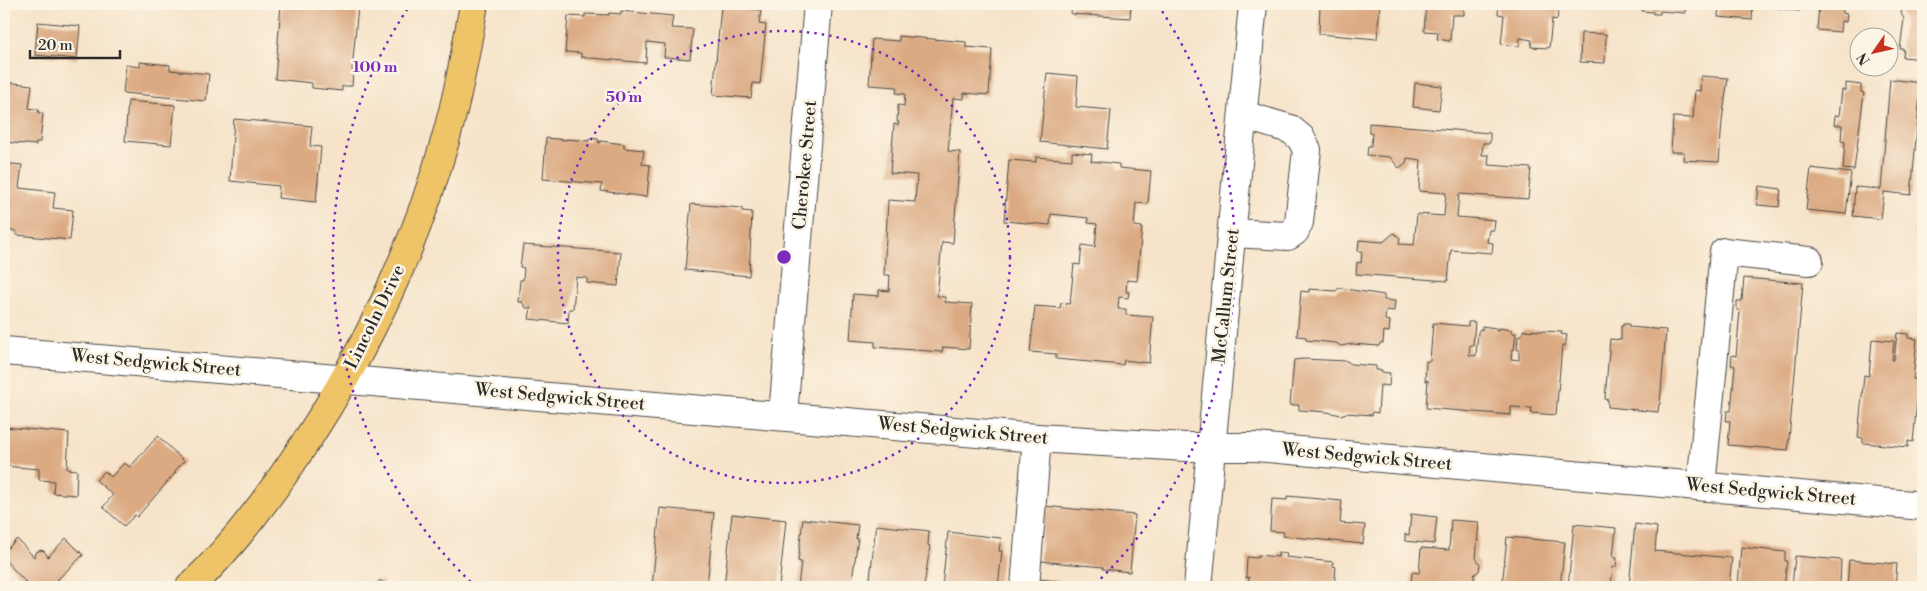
<svg xmlns="http://www.w3.org/2000/svg" width="1927" height="591" font-family="'Libre Bodoni',serif">
	<style>
		.building { fill: #dbaa83 }
		.lines { fill: none; stroke-linecap: round; stroke-linejoin: round }
		.minor-casing { stroke: #494743; stroke-width: 30 }
		.major-casing { stroke: #494743; stroke-width: 30 }
		.minor { stroke: #fff; stroke-width: 28 }
		.major { stroke: #efc469; stroke-width: 28 }
		.ring { fill: none; stroke: #7b2cbf; stroke-width: 2.5; stroke-dasharray: 2.5 5 }
		.labels { text-anchor: middle; dominant-baseline: central; stroke-width: 5; stroke-linejoin: round; paint-order: stroke }
		.street-label { font-size: 18px; fill: #2b2b2b; stroke: #fcf5e5 }
		.centre { fill: #7b2cbf; stroke: #fcf5e5; stroke-width: 2.5 }
		.ring-label { font-size: 15px; text-anchor: middle; font-weight: bold; fill: #7b2cbf; stroke: #fcf5e5; stroke-width: 5; stroke-linejoin: round; paint-order: stroke }
	</style>
	<rect width="100%" height="100%" fill="#fcf5e5"/>
	<filter id="ink" filterUnits="userSpaceOnUse"><feTurbulence type="fractalNoise" baseFrequency=".02" numOctaves="2"/><feDisplacementMap in="SourceGraphic" scale="10" xChannelSelector="R" yChannelSelector="G"/><feConvolveMatrix kernelMatrix="1 2 1 2 8 2 1 2 1" color-interpolation-filters="sRGB"/></filter>
	<filter id="wash" filterUnits="userSpaceOnUse"><feTurbulence type="fractalNoise" baseFrequency=".0096" numOctaves="4" result="noise"/><feDisplacementMap in="SourceGraphic" scale="20" xChannelSelector="R" yChannelSelector="G"/><feGaussianBlur stdDeviation="1.12" result="paint"/><feColorMatrix in="noise" values="0 0 0 0 0 0 0 0 0 0 0 0 0 0 0 0 0 1.4 0 .05"/><feComposite in="paint" operator="in"/></filter>
	<g filter="url(#wash)">
		<rect width="100%" height="100%" fill="#f6e3c9"/>
		<g id="blocks">
			<!-- building -->
			<g class="building">
				<path d="M281 4 319 6V4H338L358 6 352 70 353 71 352 86H342V91L312 88V83L275 79Z"/>
				<path d="M1072 4H1131L1130 18 1071 14Z"/>
				<path d="M1320 4H1380L1377 39 1319 34Z"/>
				<path d="M1426 4H1464V15H1452L1450 41 1437 39 1438 32 1424 31Z"/>
				<path d="M1499 4H1559L1557 20 1552 19 1549 48 1531 47 1532 40 1520 38 1519 46 1501 44 1504 15 1498 14Z"/>
				<path d="M1643 4H1686L1685 13 1660 11V14H1653V12L1642 11Z"/>
				<path d="M1719 4H1753L1752 20 1718 17Z"/>
				<path d="M1777 4H1801L1800 11 1777 8Z"/>
				<path d="M1819 4H1843V13L1847 14 1846 22 1841 21 1840 32 1817 30Z"/>
				<path d="M1905 4H1923V59L1903 57 1904 49H1900L1904 19 1901 13Z"/>
				<path d="M721 6 761 10 759 24 766 25 760 84 753 83 751 98 713 95Z"/>
				<path d="M621 11 673 16 671 28 693 29 690 59 664 57 665 44 647 42 646 63 581 57V53L565 52 568 16 585 17V14L609 15V13L621 14Z"/>
				<path d="M38 22 80 26 77 59 35 55Z"/>
				<path d="M1581 33 1606 34 1605 63 1580 62Z"/>
				<path d="M899 36 966 42V47L992 49 989 95 964 93V99L953 98 948 151 960 152 953 243 942 242 937 296 945 297V302L972 304 969 349 943 347 942 352 875 347V342L850 340 853 294 879 296V290L889 291 890 275H884L888 200 915 202 917 175 890 173 894 124 898 125 899 122H897L898 105 904 106 905 94 896 93 897 87 869 85 872 39 899 41Z"/>
				<path d="M140 62 170 65V70L209 74 206 101 123 93 126 65 140 67Z"/>
				<path d="M1047 73 1078 76 1076 107 1111 110 1107 149 1040 142Z"/>
				<path d="M1701 76 1728 78 1722 121 1719 162 1683 160 1684 152H1671L1673 117 1693 118 1695 90 1700 91Z"/>
				<path d="M1890 79 1921 83 1911 195 1884 192 1881 219 1853 216 1855 187 1881 189Z"/>
				<path d="M5 82 32 85 29 108 39 110 38 113H43L40 142H36V145L4 142Z"/>
				<path d="M1415 83 1442 86 1439 110 1413 107Z"/>
				<path d="M1846 83 1861 85V92L1864 93 1854 170 1843 169 1845 142 1841 141 1842 125H1834L1835 115 1839 116 1842 90H1846Z"/>
				<path d="M128 101 175 105 171 145 125 141Z"/>
				<path d="M234 119 312 126 310 146 321 147 316 202 278 198 279 186 230 181Z"/>
				<path d="M1369 123 1490 133V143H1483L1482 155H1489L1488 165 1531 168 1528 199 1459 194 1457 217 1495 220 1494 230H1489L1487 242 1493 243 1492 253 1451 250 1448 281 1356 274 1357 262 1361 263 1362 251H1358L1359 240 1383 242 1394 233 1400 238 1399 244 1414 245 1417 214 1444 216 1446 193 1419 191 1421 160 1407 158 1406 163 1399 168 1390 157 1367 155 1368 146H1371L1372 133H1369Z"/>
				<path d="M546 138 566 140V139L589 141V138L598 139 599 143H600V141L624 144V148L644 150 642 164 650 165 647 197 601 191 602 184 543 179Z"/>
				<path d="M1072 152 1092 154 1091 161 1119 164V168L1151 171 1148 204 1136 203 1134 226 1142 227 1137 281 1127 280 1126 292H1129L1128 298 1119 297 1118 309H1126V315L1153 317 1149 363 1124 360 1123 365 1056 359V354L1030 352 1035 306 1060 308 1061 303 1070 304 1074 264 1080 265 1082 245 1095 247 1097 224 1088 223V218L1051 214 1050 225 1004 221 1009 160 1036 162V157L1072 160Z"/>
				<path d="M4 163 22 165 19 188 55 192 53 208 73 210 70 240 16 235V231L4 230Z"/>
				<path d="M1811 168 1851 173 1846 214 1806 210Z"/>
				<path d="M1759 186 1781 189 1779 207 1757 205Z"/>
				<path d="M691 204 742 208V211L752 212 749 276 685 270Z"/>
				<path d="M523 245 621 252 618 286 587 283V278L576 277 573 309H569L568 323 529 319 531 308H526L522 302H518L520 280H523L524 268 520 267Z"/>
				<path d="M1744 278 1803 283 1788 450 1728 445 1730 421H1726L1727 411H1731L1735 366 1731 365 1732 355 1736 356 1740 311 1737 310V301H1742Z"/>
				<path d="M1339 288 1384 295V300L1395 301 1394 311 1386 310 1385 320 1390 321 1389 332 1384 331 1383 343H1380L1379 346 1352 344 1341 346 1336 343 1306 340V337L1297 336 1301 291 1309 292V289L1336 291Z"/>
				<path d="M1468 322H1475L1473 345H1470L1469 355 1476 356 1478 332 1480 329 1482 330V326L1496 328V331H1498V328L1512 330V333H1516L1514 350 1512 349 1511 359 1519 360V350L1517 349 1518 336 1523 334V330L1562 332 1561 334 1567 335 1565 346H1562L1556 415 1531 413 1532 408 1511 407V415L1426 408 1428 380 1425 381 1426 361H1430L1433 323 1468 326Z"/>
				<path d="M1623 324H1629V327L1666 330 1660 404H1659L1658 412 1608 407V400L1605 399 1610 339 1621 340V326H1623Z"/>
				<path d="M1897 333 1908 334V338L1917 339 1913 379H1919L1913 442 1908 441V447L1863 443V438L1858 437 1864 375 1869 376 1872 339 1894 341 1892 360H1894Z"/>
				<path d="M1303 359 1347 361 1351 364 1376 366V370H1382L1381 372 1390 373 1389 386 1380 385 1378 413 1373 412 1372 415 1346 413 1341 415 1327 412 1299 410V405H1290L1294 360Z"/>
				<path d="M4 427 69 433 67 469 77 470 76 495 53 493 54 481 39 480V469L4 466Z"/>
				<path d="M158 436 184 461 175 471 176 472 137 517 135 515 124 526 103 507 113 495 96 480 105 471 111 477 124 463 130 467Z"/>
				<path d="M1287 496 1342 501 1340 523 1365 525 1363 544 1283 536 1284 532 1270 531 1272 499 1287 500Z"/>
				<path d="M1044 506 1135 515 1130 572 1103 569V567L1040 561Z"/>
				<path d="M660 508 714 513 707 587H652Z"/>
				<path d="M732 514 786 520 779 587H724Z"/>
				<path d="M1411 514 1437 517 1434 544 1405 541V534L1409 535Z"/>
				<path d="M803 519 858 525 856 539H858L851 587H798L801 562 798 561Z"/>
				<path d="M1451 520 1479 522 1476 558 1480 564 1479 571 1474 575V587H1411L1412 572 1419 573 1421 548 1449 550Z"/>
				<path d="M1574 524 1616 528 1613 557 1617 558 1616 567H1613L1611 587H1568Z"/>
				<path d="M1635 524 1657 527 1655 551 1732 558 1729 587H1629Z"/>
				<path d="M876 525 929 531 928 545 930 546 924 587H869Z"/>
				<path d="M948 532 1001 538 999 551H1002L998 587H942Z"/>
				<path d="M1507 537 1565 542 1560 587H1502Z"/>
				<path d="M66 538 83 555 57 580 60 582 55 587H30L4 559V552L17 539 34 557 35 553 40 550 44 551 48 557Z"/>
				<path d="M1741 547 1785 552V561H1787L1784 587H1738Z"/>
				<path d="M1278 552 1287 553 1286 557 1333 562V566L1336 567 1334 587H1248L1249 577 1246 578 1247 557 1258 558V555L1278 557Z"/>
				<path d="M1795 556 1841 560 1840 587H1792Z"/>
				<path d="M1849 560 1897 564 1895 587H1847Z"/>
				<path d="M1039 579 1100 586V587H1033Z"/>
				<path d="M380 580 388 587H375L374 586Z"/>
				<path d="M1101 584 1124 586V587H1101Z"/>
			</g>
		</g>
	</g>
	<g filter="url(#ink)">
		<use href="#blocks" fill-opacity="0" stroke="#494743" stroke-width="1"/>
		<g class="lines">
			<defs>
				<g id="minor">
					<path d="M1232 233 1288 236 1295 231 1299 222 1307 150 1301 138 1290 129 1243 115"/>
					<path d="M4 351 1037 438 1186 447H1256L1923 506"/>
					<path d="M783 415 818 4"/>
					<path d="M1701 486 1724 252 1809 261"/>
					<path d="M1025 587 1037 438"/>
					<path d="M1198 587 1253 4"/>
				</g>
				<path id="major" d="M190 587C228 551 261 508 291 464 359 365 412 257 445 141 458 96 466 50 474 4"/>
			</defs>
			<!-- minor casing -->
			<use href="#minor" class="minor-casing"/>
			<!-- major casing -->
			<use href="#major" class="major-casing"/>
			<!-- minor -->
			<use href="#minor" class="minor"/>
			<!-- major -->
			<use href="#major" class="major"/>
		</g>
	</g>
	<!-- distance rings -->
	<g class="ring">
		<circle cx="784" cy="257" r="226"/>
		<path d="M476 587A451 451 0 0 1 410 5M1158 5A451 451 0 0 1 1092 587"/>
	</g>
	<g class="labels">
		<!-- street labels -->
		<g class="street-label">
			<text transform="translate(805 165) rotate(-85)">Cherokee Street</text>
			<text transform="translate(1226 296) rotate(-84)">McCallum Street</text>
			<text transform="translate(375 317) rotate(-64)">Lincoln Drive</text>
			<text transform="translate(156 363) rotate(5)">West Sedgwick Street</text>
			<text transform="translate(560 397) rotate(5)">West Sedgwick Street</text>
			<text transform="translate(963 431) rotate(5)">West Sedgwick Street</text>
			<text transform="translate(1367 457) rotate(5)">West Sedgwick Street</text>
			<text transform="translate(1771 492) rotate(5)">West Sedgwick Street</text>
		</g>
	</g>
	<circle cx="784" cy="257" r="8" class="centre"/>
	<g class="ring-label">
		<text x="375" y="72">100 m</text>
		<text x="624" y="102">50 m</text>
	</g>
	<!-- margin -->
	<rect width="1927" height="591" fill="none" stroke="#fcf5e5" stroke-width="20"/>
	<!-- north arrow -->
	<g transform="translate(1874 52) rotate(236)"><circle r="24" fill="#fcf5e5" stroke="#a8a49b"/>
	<path d="M0-4L9 19L0 12L-9 19Z" fill="#c8321e"/>
	<text y="-8" font-size="14" font-weight="bold" text-anchor="middle" fill="#2b2b2b">N</text>
	</g>
	<!-- scale -->
	<path d="M30 50v8h90v-8" fill="none" stroke="#2b2b2b" stroke-width="2.5"/>
	<text x="38" y="50" font-size="15" fill="#2b2b2b" stroke="#fcf5e5" stroke-width="4" paint-order="stroke">20 m</text>
</svg>
